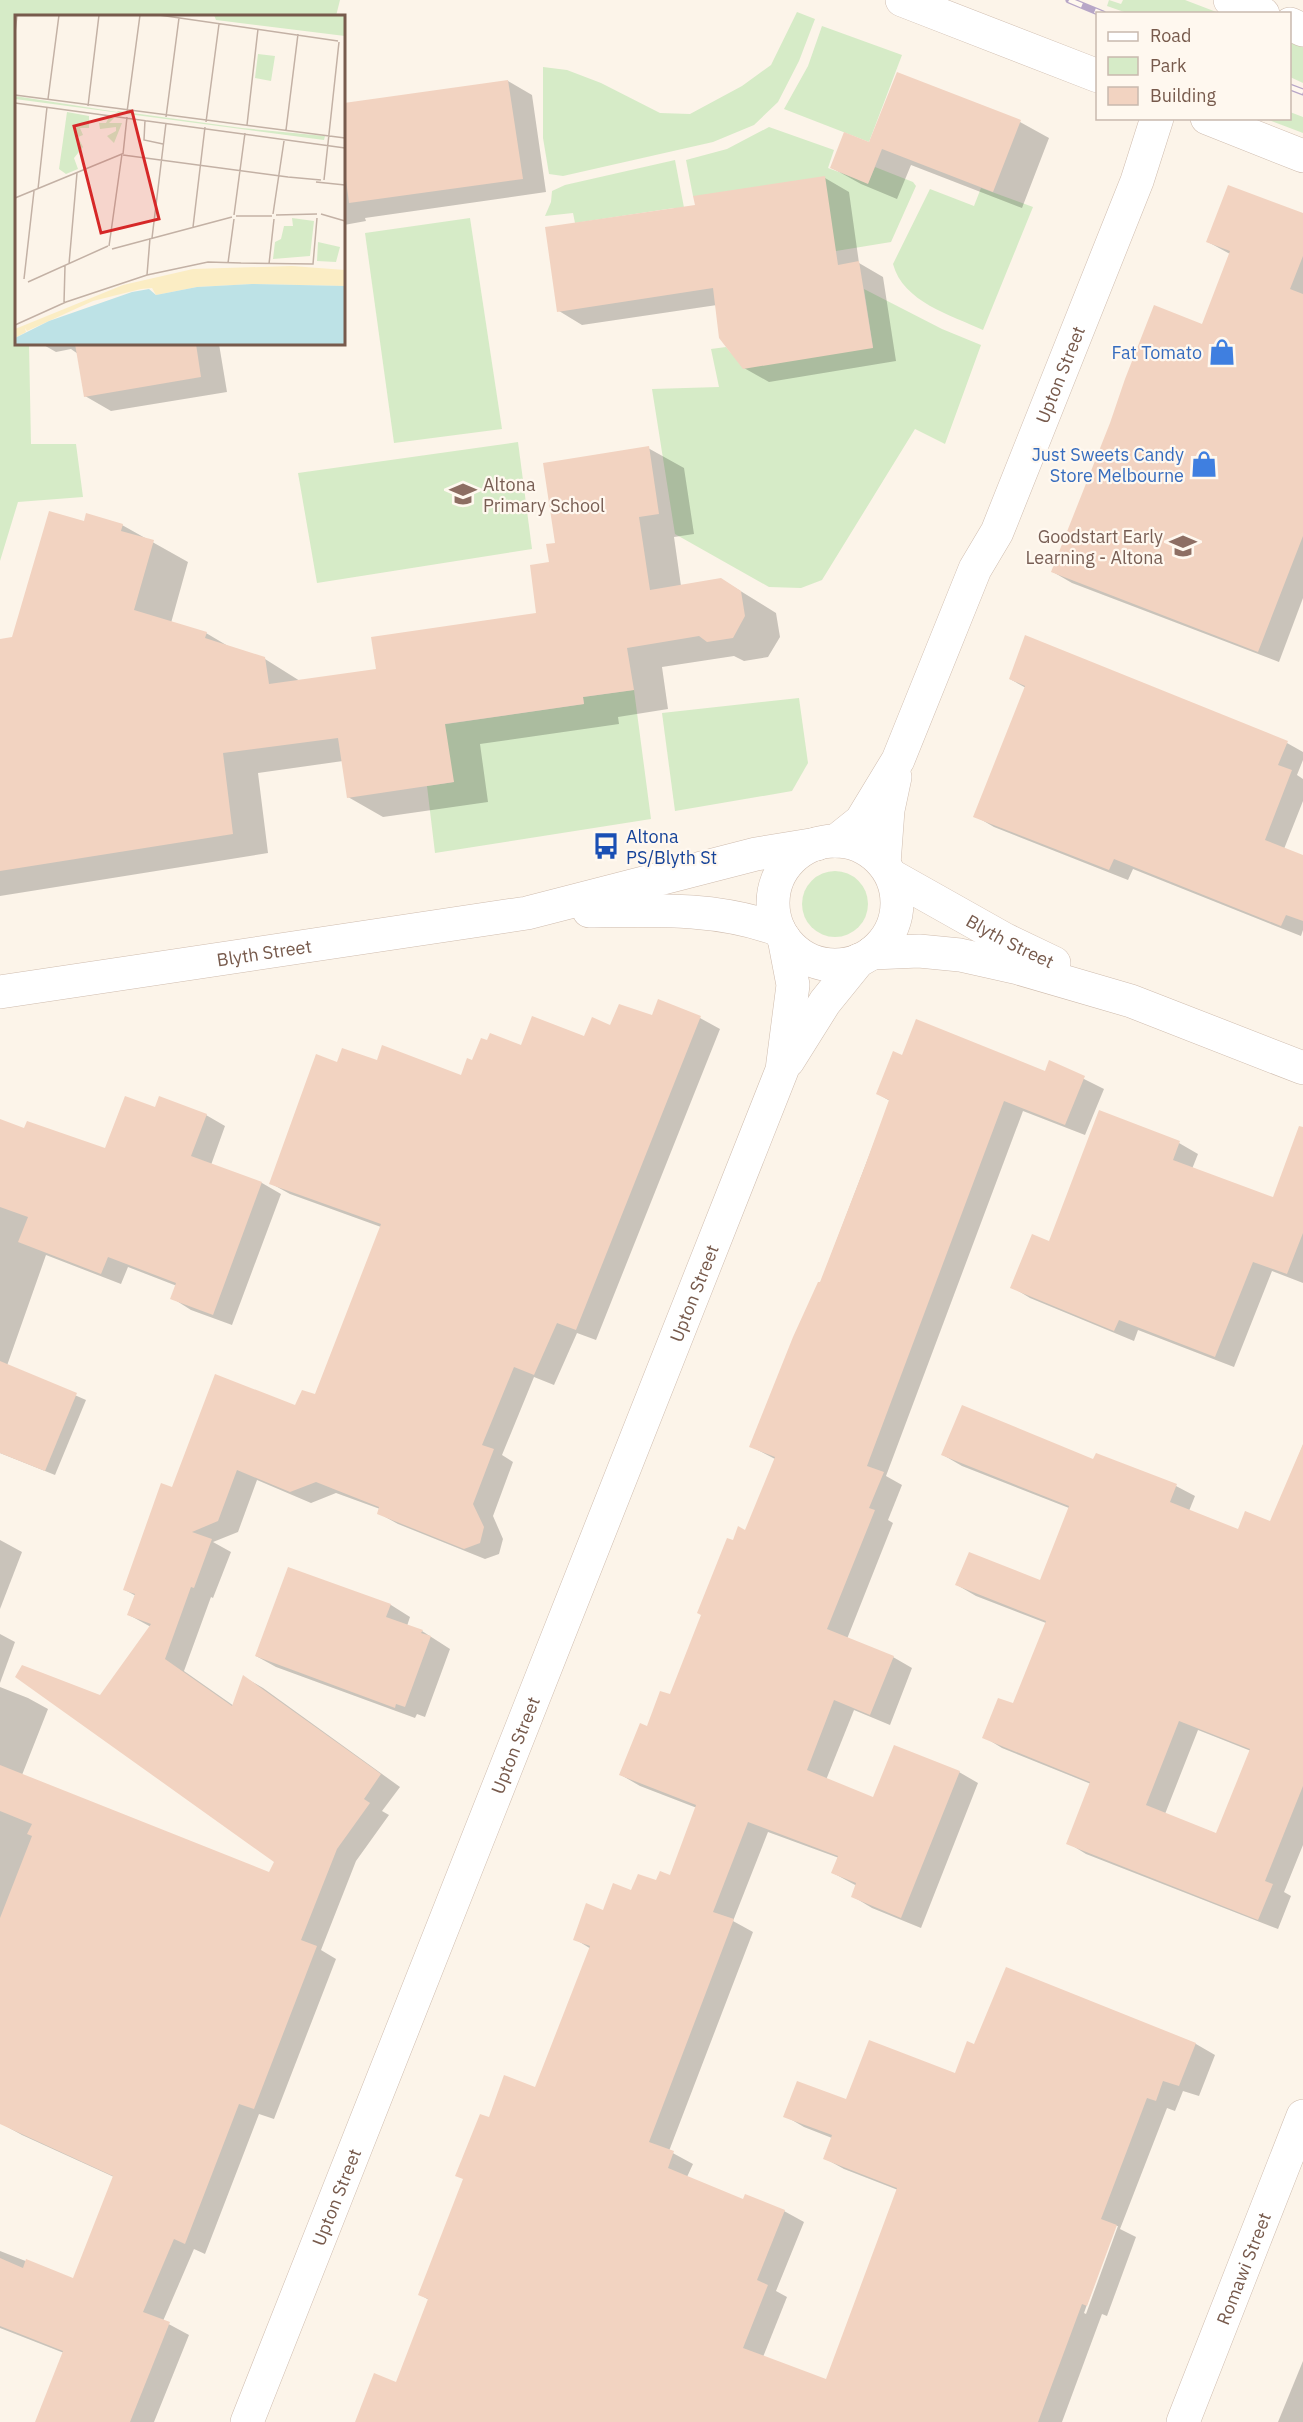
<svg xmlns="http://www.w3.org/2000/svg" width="1303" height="2422" font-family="'IBM Plex Sans',sans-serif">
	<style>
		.green { fill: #d6ebc7 }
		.shadow { fill: #0003; fill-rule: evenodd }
		.building { fill: #f2d3c1; fill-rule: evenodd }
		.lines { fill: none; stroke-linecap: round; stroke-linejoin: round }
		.minor-casing { stroke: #cfbcae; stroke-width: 34 }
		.minor { stroke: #fff; stroke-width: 33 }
		.rail-casing { stroke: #b7a6c7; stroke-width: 7 }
		.rail { stroke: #fff8ef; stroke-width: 4.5; stroke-dasharray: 14; stroke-linecap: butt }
		.labels { text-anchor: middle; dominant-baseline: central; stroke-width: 4.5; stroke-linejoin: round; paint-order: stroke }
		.shop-label { font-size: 18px; fill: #366cbe; stroke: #fff8ef; text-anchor: end }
		.street-label { font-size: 18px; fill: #775a4c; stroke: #fff8ef }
		.education-label { font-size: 18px; fill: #785e54; stroke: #fff8ef; text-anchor: start }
		.transit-label { font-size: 18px; fill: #164399; stroke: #fff8ef; text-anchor: start }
		.inset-road { fill: none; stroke: #c3b1a5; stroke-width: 1.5 }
		.view { fill: #d62828; fill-opacity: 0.15; stroke: #d62828; stroke-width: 3 }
		.inset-edge { fill: none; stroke: #775a4c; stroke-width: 3 }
	</style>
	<rect width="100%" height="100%" fill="#fcf4e9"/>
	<!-- green -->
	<g class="green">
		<path d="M0 0H340L336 16H16V344H29L31 444H76L83 497 18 502 0 561Z"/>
		<path d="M1109 0 1121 4 1123 0H1185L1219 13H1127L1107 6Z"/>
		<path d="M797 12 815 19 799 61 778 102 754 125 713 142 563 176 549 174 543 138V67L567 70 601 83 660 113 690 114 742 86 771 65Z"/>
		<path d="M822 26 902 55 869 142 784 109 808 66Z"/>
		<path d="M1290 41 1303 47V83L1290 77Z"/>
		<path d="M1290 112 1303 117V133L1266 119 1290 118Z"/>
		<path d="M769 127 834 150 828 168 868 183 875 167 913 182 916 186 891 242 836 251 693 196 686 160 727 149Z"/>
		<path d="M675 160 692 250 681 252 674 208 575 223 573 213 545 216 551 202 552 191 565 185Z"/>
		<path d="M981 188 1033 207 983 330C951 315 903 302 893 264L930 189 974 206Z"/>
		<path d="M470 218 502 429 394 443 365 233Z"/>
		<path d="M864 289 942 329 981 345 945 444 915 429 822 580 801 588 769 587 675 534 652 389 719 387 711 349 726 347 731 353 873 347Z"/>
		<path d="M518 442 532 549 317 583 298 473Z"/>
		<path d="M634 690 651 819 435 853 427 786 454 782 433 726 584 704 583 697Z"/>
		<path d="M799 698 808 763 792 791 675 811 662 713Z"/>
		<circle cx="835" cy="904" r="33"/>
	</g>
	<!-- shadow -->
	<g class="shadow">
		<path d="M508 81 532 95 546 192 365 218 366 221 344 225V104Z"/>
		<path d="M1020 122 1049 138 1022 208 911 165 897 199 861 184 832 168 870 144Z"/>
		<path d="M825 178 849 192 859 263 883 277 896 361 769 382 744 368 717 305 582 325 559 311 696 206Z"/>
		<path d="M1303 214V598L1279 662 1072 583 1053 572 1202 326 1230 254 1208 242Z"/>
		<path d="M42 344H219L227 392 111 411 85 396 78 354 71 349 56 352Z"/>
		<path d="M648 448 684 468 694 534 674 537 681 586 721 579 776 613 780 637 768 657 744 661 734 656 662 667 668 709 618 717 619 724 480 744 488 802 383 817 348 797 343 761 258 773 268 853 0 896V641L13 639 85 523 122 525 188 562 171 623 206 633 233 649 265 659 300 681 377 670 538 615 550 563 557 544Z"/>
		<path d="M1010 679 1287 743 1303 752V760L1297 775 1303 779V801L1284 849 1303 857V930L1301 936 1133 869 1128 880 994 827 975 816 1026 688Z"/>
		<path d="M659 1001 700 1018 720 1029 596 1340 577 1333 554 1385 534 1377 502 1455 513 1462 493 1516 503 1539 499 1554 485 1559 398 1524 378 1513 380 1509 336 1493 311 1503 257 1480 238 1532 213 1542 231 1552 213 1598 211 1597 184 1671 234 1706 244 1677 263 1688 400 1787 382 1811 389 1815 356 1861 321 1950 336 1959 274 2119 259 2114 205 2254 194 2249 163 2321 189 2335 154 2422H37L64 2353 0 2328V2251L74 2280 114 2177 22 2135 2 2124 0 2110V1687L28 1698 48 1709 22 1775 269 1874 276 1861 100 1697 151 1627 129 1615 136 1596 125 1590 173 1489 315 1396 381 1227 290 1194 270 1183 338 1064 377 1062 462 1077 473 1062 522 1047 584 1038 611 1027 653 1017Z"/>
		<path d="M903 1057 1046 1073 1050 1062 1104 1089 1085 1135 1023 1111 886 1476 902 1485 888 1520 893 1523 847 1639 893 1657 912 1668 890 1725 854 1710 826 1780 874 1799 959 1772 978 1783 921 1928 872 1908 852 1896 857 1886 833 1873 839 1858 768 1832 733 1921 753 1932 669 2151 693 2164 687 2177 744 2201 784 2211 804 2222 776 2291 787 2297 763 2357 827 2381 898 2190 844 2169 824 2158 832 2138 804 2127 785 2116 955 2075 975 2046 1006 1969 1196 2044 1215 2055 1199 2096 1183 2091 1175 2111 1167 2108 1120 2229 1136 2237 1107 2316 1102 2314 1062 2422H357L397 2384 429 2300 419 2294 490 2119 536 2089 591 1949 575 1939 604 1912 632 1892 670 1877 697 1808 640 1786 621 1775 648 1728 670 1696 733 1542 746 1532 775 1459 750 1446 820 1284 890 1101 878 1094ZM1115 2226H1118L1086 2314 1084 2313Z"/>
		<path d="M155 1109 206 1115 225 1126 211 1165 262 1183 281 1194 232 1325 191 1310 172 1298 177 1286 128 1267 121 1284 46 1255 3 1377 0 1376V1121L25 1129 106 1150Z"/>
		<path d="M1100 1112 1179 1143 1198 1154 1192 1169 1273 1199 1303 1187V1283L1272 1271 1234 1367 1138 1330 1134 1341 1030 1298 1012 1287 1050 1243Z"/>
		<path d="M13 1368 86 1400 55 1475 0 1453V1399Z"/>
		<path d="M1303 1445V1845L1284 1892 1291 1896 1278 1929 1086 1854 1068 1843 1091 1784 1002 1748 984 1737 1014 1705 1046 1623 976 1596 957 1585 1041 1582 1069 1508 962 1466 943 1455 1094 1461 1176 1486 1195 1496 1189 1511 1239 1531 1271 1523ZM1198 1730 1251 1751 1217 1834 1165 1814Z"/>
		<path d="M0 1540 22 1552 0 1609Z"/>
		<path d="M289 1569 391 1605 410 1617 407 1626 422 1631 450 1649 425 1717 417 1714 415 1718 276 1667 256 1656Z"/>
		<path d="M0 1634 15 1642 0 1683Z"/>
		<path d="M1303 2361V2422H1278Z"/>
	</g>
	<!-- building -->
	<g class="building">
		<path d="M897 72 1021 120 993 192 882 149 868 184 830 168 844 132 869 142Z"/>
		<path d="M508 80 523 179 349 203 344 164V103Z"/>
		<path d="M825 176 838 265 859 261 873 348 743 369 719 338 713 288 557 312 545 227 695 205 693 196Z"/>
		<path d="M1228 185 1303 213V256L1290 289 1303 294V536L1258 652 1051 572 1110 423 1125 379 1154 305 1202 324 1230 251 1206 242Z"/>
		<path d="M75 344H196L201 377 84 397Z"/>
		<path d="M649 446 659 514 639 517 650 590 721 578 741 591 745 616 733 638 707 642 699 636 627 648 634 690 583 697 584 704 445 724 454 782 347 798 338 738 223 753 233 834 0 871V639L12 637 49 511 84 521 86 513 123 524 121 531 154 540 134 610 207 632 205 638 265 657 269 684 376 669 371 637 536 613 530 565 549 562 546 544 555 543 543 463Z"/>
		<path d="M1025 635 1288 741 1278 765 1292 770 1265 840 1303 855V921L1286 915 1281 926 1114 859 1109 870 973 817 1025 686 1009 679Z"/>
		<path d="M658 999 701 1016 576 1330 557 1323 534 1375 514 1367 482 1445 494 1449 473 1504 484 1527 480 1543 464 1549 377 1514 379 1507 316 1482 290 1492 237 1470 218 1521 192 1532 212 1539 194 1588 191 1587 165 1659 232 1706 243 1675 381 1774 364 1799 370 1803 337 1849 301 1940 317 1946 254 2109 239 2104 185 2244 174 2239 143 2312 170 2322 130 2422H35L63 2351 0 2326V2258L23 2268 26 2259 73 2278 113 2176 0 2124V1918L32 1836 27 1834 32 1824 0 1811V1765L269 1872 274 1862 15 1677 22 1665 100 1695 151 1624 127 1615 135 1594 123 1590 161 1483 172 1487 215 1374 295 1405 302 1390 315 1394 381 1224 269 1184 316 1054 337 1062 342 1048 377 1060 382 1045 461 1075 467 1058 472 1060 481 1038 487 1040 490 1033 521 1045 532 1016 584 1036 592 1017 610 1025 619 1004 652 1015Z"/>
		<path d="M916 1019 1045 1071 1049 1060 1085 1076 1065 1125 1004 1101 867 1466 884 1472 869 1508 875 1510 827 1629 894 1656 870 1715 834 1700 807 1770 873 1797 894 1745 960 1771 901 1918 851 1897 856 1883 831 1873 838 1856 748 1822 713 1912 734 1919 649 2142 674 2151 668 2168 743 2199 745 2194 785 2210 757 2280 768 2285 743 2348 826 2379 897 2188 823 2159 832 2135 783 2117 797 2081 846 2099 869 2040 955 2073 967 2041 974 2044 1006 1967 1196 2043 1179 2086 1163 2081 1156 2101 1147 2098 1101 2219 1117 2225 1087 2306 1082 2304 1038 2422H355L374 2373 396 2382 428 2299 418 2295 463 2179 455 2176 480 2114 489 2117 504 2075 535 2087 590 1946 573 1940 586 1903 603 1910 613 1883 631 1890 638 1874 656 1880 660 1871 670 1875 696 1805 619 1775 640 1723 647 1726 660 1691 670 1694 701 1615 697 1613 727 1538 733 1540 738 1526 745 1530 775 1457 749 1447 793 1337 818 1282H820L865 1166 889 1100 876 1094 893 1051 902 1055Z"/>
		<path d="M125 1096 155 1107 159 1096 207 1114 191 1156 262 1182 213 1315 170 1299 176 1283 108 1257 101 1274 18 1242 28 1217 0 1207V1119L24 1128 27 1121 105 1148Z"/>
		<path d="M1099 1110 1180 1141 1173 1160 1273 1197 1299 1126 1303 1127V1233L1287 1274 1253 1262 1215 1357 1119 1320 1114 1331 1010 1288 1032 1234 1049 1241Z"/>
		<path d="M0 1361 77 1393 45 1471 0 1453Z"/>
		<path d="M962 1405 1093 1459 1096 1453 1177 1484 1170 1502 1238 1529 1245 1511 1270 1521 1303 1444V1786L1265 1881 1273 1884 1258 1920 1066 1844 1090 1782 982 1738 998 1698 1013 1703 1046 1621 955 1585 969 1552 1040 1580 1069 1506 941 1455ZM1179 1721 1250 1749 1216 1833 1146 1805Z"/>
		<path d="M288 1567 391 1604 386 1617 423 1630 421 1633 431 1636 405 1707 396 1704 395 1708 255 1656Z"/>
	</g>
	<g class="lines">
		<defs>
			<g id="minor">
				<path d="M902 0 1098 76"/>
				<path d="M1230 0 1263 14"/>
				<path d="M1290 24 1303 30"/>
				<path d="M1207 118 1303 156"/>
				<path id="s1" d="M836 841 861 821 898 760 975 569 997 532 1137 181 1157 118"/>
				<circle cx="835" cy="903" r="62"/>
				<path d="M884 864 888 810 895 777"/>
				<path id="s2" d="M892 876 1004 939 1054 963"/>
				<path d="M589 911C653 910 719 907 779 930"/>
				<path d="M872 953 919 951 960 955 1018 968 1131 1001 1303 1068"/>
				<path id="s3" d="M0 992 527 913 756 854 817 844"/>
				<path d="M788 1061 825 1002 859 960"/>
				<path id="s4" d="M247 2422 782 1070 793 985 784 938"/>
				<path id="s5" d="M1183 2422 1303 2116"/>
			</g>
		</defs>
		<!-- minor casing -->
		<use href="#minor" class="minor-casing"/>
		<!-- minor -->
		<use href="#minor" class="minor"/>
		<defs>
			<g id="rail">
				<path d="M1069 0 1103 14"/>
				<path d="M1290 87 1303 92"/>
			</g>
		</defs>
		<!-- rail casing -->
		<use href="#rail" class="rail-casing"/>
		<!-- rail -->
		<use href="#rail" class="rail"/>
	</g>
	<!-- icons -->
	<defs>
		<symbol id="shop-bare" viewBox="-9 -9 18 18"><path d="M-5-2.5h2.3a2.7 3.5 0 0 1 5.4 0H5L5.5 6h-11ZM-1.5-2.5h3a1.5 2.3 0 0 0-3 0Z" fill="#3f7fe0" stroke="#fff8ef" stroke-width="2.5" paint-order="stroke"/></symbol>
		<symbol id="school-bare" viewBox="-9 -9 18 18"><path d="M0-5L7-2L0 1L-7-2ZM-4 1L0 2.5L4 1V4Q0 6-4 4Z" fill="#8d6e63" stroke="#fff8ef" stroke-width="2.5" paint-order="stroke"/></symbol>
		<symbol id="bus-bare" viewBox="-9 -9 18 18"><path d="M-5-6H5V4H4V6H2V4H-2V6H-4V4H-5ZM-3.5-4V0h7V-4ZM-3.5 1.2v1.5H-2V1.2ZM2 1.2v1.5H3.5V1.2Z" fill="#1a4fb4" stroke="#fff8ef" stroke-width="2.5" paint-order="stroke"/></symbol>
	</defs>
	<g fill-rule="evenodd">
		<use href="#shop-bare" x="1203" y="333" width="38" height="38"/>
		<use href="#shop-bare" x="1185" y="445" width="38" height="38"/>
		<use href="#school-bare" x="444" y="475" width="38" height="38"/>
		<use href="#school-bare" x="1164" y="527" width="38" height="38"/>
		<use href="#bus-bare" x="587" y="827" width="38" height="38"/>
	</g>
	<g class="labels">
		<!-- shop labels -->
		<g class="shop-label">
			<text x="1202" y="352">Fat Tomato</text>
			<text x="1184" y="454">Just Sweets Candy<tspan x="1184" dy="21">Store Melbourne</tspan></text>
		</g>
		<!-- street labels -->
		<g class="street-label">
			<text stroke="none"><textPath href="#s1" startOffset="522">Upton Street</textPath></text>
			<text stroke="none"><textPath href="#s2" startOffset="135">Blyth Street</textPath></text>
			<text stroke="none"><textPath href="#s3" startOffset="267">Blyth Street</textPath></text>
			<text stroke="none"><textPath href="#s4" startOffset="1214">Upton Street</textPath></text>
			<text stroke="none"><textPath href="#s4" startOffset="728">Upton Street</textPath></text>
			<text stroke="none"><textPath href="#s4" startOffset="242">Upton Street</textPath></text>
			<text stroke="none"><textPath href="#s5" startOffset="165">Romawi Street</textPath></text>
		</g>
		<!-- education labels -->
		<g class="education-label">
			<text x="483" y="484">Altona<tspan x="483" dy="21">Primary School</tspan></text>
			<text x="1163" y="536" text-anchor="end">Goodstart Early<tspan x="1163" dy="21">Learning - Altona</tspan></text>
		</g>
		<!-- transit labels -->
		<g class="transit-label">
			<text x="626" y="836">Altona<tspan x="626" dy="21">PS/Blyth St</tspan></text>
		</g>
	</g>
	<!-- overview -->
	<g transform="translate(15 15)">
		<rect width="330" height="330" fill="#fcf4e9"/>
		<path d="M199 0H330V21L201 5ZM243 39 260 41 256 66 240 63ZM0 81 102 97 103 96 227 113 310 121 309 125 0 84ZM52 97 74 101V113H65L68 120 63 122 68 132 59 143 63 154 51 159 44 154ZM94 102 99 103 94 108H107L99 128 92 121 101 116V112L85 114 84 108H91ZM277 203 299 206 295 241 258 244 260 227 266 224 269 211H278ZM303 227 325 232 321 247 302 246Z" fill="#d6ebc7"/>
		<path d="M277 251 330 255V271L237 269 182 272 141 280 137 273 126 274 78 286 12 316 10 313 11 317 0 323V314L108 270 178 254Z" fill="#fbedc4"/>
		<path d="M237 269 330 271V330H0V323L34 306 117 277 134 274 141 280 182 272Z" fill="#bde2e6"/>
		<path class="inset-road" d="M144 0 323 26M0 18 2 0M0 80 330 123M33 84 44 0M0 88 330 133M73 91 84 0M112 97 125 0M151 102 164 3M130 105 129 125 148 129M191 107 204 9M232 110 243 14M271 115 283 19M108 139 112 102M108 140 273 162M273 162 306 165M309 165 324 27M301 167 330 170M23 174 32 92M0 183 107 139 94 231M258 199 269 126M306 199 330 206M219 200 230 118M261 200 302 199M221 201H257M178 212 190 112M137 223 151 108M97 234 217 202M213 248 219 204M224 248 298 249 302 203M54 249 62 158M254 249 259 204M132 260 135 223M9 264 19 176M13 267 93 231M49 288 50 251M0 310 51 287 132 260 193 247 226 248"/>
		<path class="view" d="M117 96 144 204 86 218 59 111Z"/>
		<rect width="330" height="330" class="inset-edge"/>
	</g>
	<!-- legend -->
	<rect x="1096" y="12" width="195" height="108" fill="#fff8ef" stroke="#c9b9ae" stroke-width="1.5"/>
	<rect x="1108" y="32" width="30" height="9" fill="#ffffff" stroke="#c9b9ae" stroke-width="1.5"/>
	<text x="1150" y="42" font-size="18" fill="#775a4c">Road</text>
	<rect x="1108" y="57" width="30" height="18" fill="#d6ebc7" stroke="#c9b9ae" stroke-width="1.5"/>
	<text x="1150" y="72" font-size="18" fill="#775a4c">Park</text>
	<rect x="1108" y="87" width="30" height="18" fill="#f2d3c1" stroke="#c9b9ae" stroke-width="1.5"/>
	<text x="1150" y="102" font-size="18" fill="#775a4c">Building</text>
</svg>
